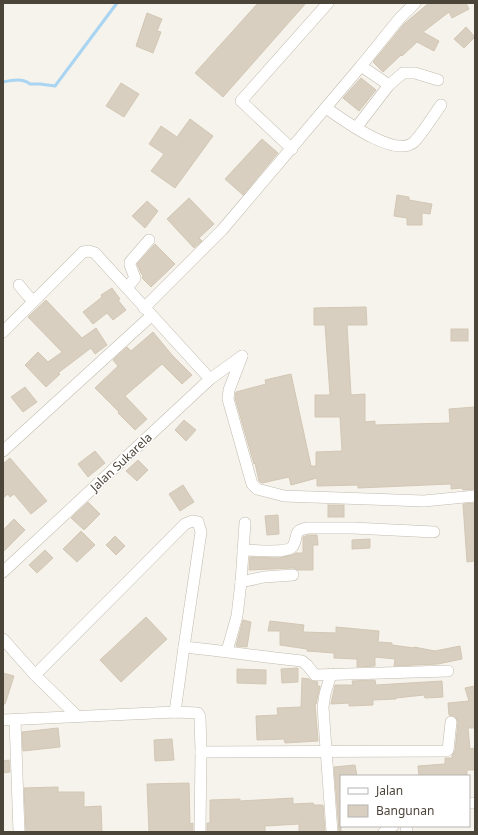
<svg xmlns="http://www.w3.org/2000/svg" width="478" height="835" font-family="'Noto Sans',sans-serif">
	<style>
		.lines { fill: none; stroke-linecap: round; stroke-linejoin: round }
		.stream { stroke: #a9d4f2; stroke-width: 3 }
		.building { fill: #d8cfc1; stroke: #d3c7b4 }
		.street-casing { stroke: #c2bbae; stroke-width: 12 }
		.street { stroke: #fff; stroke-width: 11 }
		.labels { text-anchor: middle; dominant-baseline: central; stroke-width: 3; stroke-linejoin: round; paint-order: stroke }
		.street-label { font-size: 12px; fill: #4b4439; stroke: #fff }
	</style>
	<rect width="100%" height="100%" fill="#f6f3ec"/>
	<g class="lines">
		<!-- stream -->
		<path class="stream" d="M3 82C12 80 23 78 30 84H40L55 86 117 3"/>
	</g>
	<!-- building -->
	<g class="building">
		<path d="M258 3H306L223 97 195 73Z"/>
		<path d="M429 3H466L469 9 452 18 449 12 423 32 439 41 434 51 417 42 402 56 401 55 383 72 373 62 404 24Z"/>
		<path d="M147 13 162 19 157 31 161 32 153 53 136 46Z"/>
		<path d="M466 27 475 37 464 48 454 39Z"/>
		<path d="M361 78 376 90 359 111 343 98Z"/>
		<path d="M121 83 139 94 124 117 106 106Z"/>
		<path d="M190 119 213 136 175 188 151 171 164 154 149 144 161 126 177 137Z"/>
		<path d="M262 139 278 153 243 195 225 179Z"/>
		<path d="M397 195 409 197V200L432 204 430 214 422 213V225H407V218L394 216Z"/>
		<path d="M189 198 214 224 199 238 202 241 194 248 167 219Z"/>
		<path d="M147 201 158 211 145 228 132 216Z"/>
		<path d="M155 244 175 264 151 287 142 278 143 276 141 273 137 264Z"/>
		<path d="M112 288 120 299 118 300 126 310 113 320 107 313 93 324 83 312 102 297 101 295Z"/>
		<path d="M46 300 82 338 96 328 107 345 95 354 91 348 58 373 60 374 46 387 25 365 38 352 48 362 62 352 28 317Z"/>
		<path d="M366 307 367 325H347L351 395 365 394V422L375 421V425L450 423 449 409 475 407V489L463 490 462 488 451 489V484L358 488V485L317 486V478L291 485 289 477 262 483 259 481 255 463 254 464 235 398 236 392 266 384 265 380 291 374 311 466H316V452L342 451 340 417H315V395H330L325 325H314V308Z"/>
		<rect x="451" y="329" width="17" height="12"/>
		<path d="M153 332 172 355 192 375 182 384 162 364 125 396 147 419 135 430 118 413 119 412 95 388 118 366 113 360 127 347 131 351Z"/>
		<path d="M25 387 37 402 23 412 11 397Z"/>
		<path d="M184 420 196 430 186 441 175 430Z"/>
		<path d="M95 451 105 463 88 477 78 464Z"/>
		<path d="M10 458 47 501 31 514 14 494 10 497 8 494 3 498V464Z"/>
		<path d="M138 460 148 470 137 481 126 471Z"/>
		<path d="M183 485 194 502 180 511 169 494Z"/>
		<path d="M88 502 100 514 84 530 71 518Z"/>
		<path d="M475 503V561L467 562 463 504Z"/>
		<rect x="328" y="505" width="16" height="12"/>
		<path d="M278 515 279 534 267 535 265 516Z"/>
		<path d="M14 519 25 530 3 552V530Z"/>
		<path d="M81 531 95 545 77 562 63 549Z"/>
		<path d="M308 535H317L318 545H313V570H298L293 568 249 570 250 557 278 558 292 555 296 553H303V537Z"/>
		<path d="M115 536 125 546 116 555 106 545Z"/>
		<path d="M370 539V548L352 549V540Z"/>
		<path d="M45 550 53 558 37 573 29 565Z"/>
		<path d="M146 617 167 639 121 682 100 660Z"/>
		<path d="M243 620 251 622 247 647 236 646Z"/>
		<path d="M270 621 304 625 303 632 336 633V627L379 631 378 642 392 643V645L414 648V647L435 651 460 646 462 659 438 664 394 666 395 659 375 657V666L357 667V659L334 658V653L307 651V649L280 645V631H268Z"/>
		<path d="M298 668V682L282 683 281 669Z"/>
		<path d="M237 669 266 670V684L237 683Z"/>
		<path d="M3 673 14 676 5 704H3Z"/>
		<path d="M302 678 309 679 312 681 318 682 317 686H320L316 704H315L318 741 285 743 284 739 257 740 256 716 278 715 277 708 301 707Z"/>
		<path d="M375 680 376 685 442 681 443 697 425 698 424 695 396 698V699L373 700V705L349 706V703L331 704 335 685H353L352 681Z"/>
		<path d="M475 686V728H468L470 749 475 748V770H467V776H419L418 766 445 764V758H452V756L455 751 458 722 454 716 449 715 448 703 469 701 465 688Z"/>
		<path d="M58 728 60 747 23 751 22 732Z"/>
		<path d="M172 739 174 760 155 761 154 740Z"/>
		<path d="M9 760 10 772 3 773V761Z"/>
		<path d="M355 765 357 776H341V832H339L334 767Z"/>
		<path d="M189 783 190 824 193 823V832H149L147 784Z"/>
		<path d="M58 787V792H84V807L101 806 102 832H26L24 788Z"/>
		<path d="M293 798V804L313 803 314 805H323L325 832H299V824L265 826V832H207V823H210V800L240 799V801Z"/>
	</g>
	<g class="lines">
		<defs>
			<g id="street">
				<path d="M361 66 389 85 403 73H415L438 80"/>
				<path d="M326 108C342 119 395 159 414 142 422 134 434 115 441 105"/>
				<path d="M356 128 389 85"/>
				<path d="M292 149 241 101 328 3"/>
				<path d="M19 285 28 296 34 300"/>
				<path d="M127 288 135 278 130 265V262L149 240"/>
				<path d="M144 308 222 230 361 66 399 19 415 3"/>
				<path d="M3 332 83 252 89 251 95 253 210 379"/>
				<path d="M242 356 229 390 228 399 252 484 257 489 284 496 424 501 475 496"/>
				<path d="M3 451 151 316"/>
				<path d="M243 550C253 550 288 554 293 546 299 536 292 531 307 528H353L434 532"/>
				<path d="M3 572 210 379 242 356"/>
				<path d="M241 582 264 577 293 575"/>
				<path d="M3 639 35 675 77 716"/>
				<path d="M227 651 237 616 241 582 245 523"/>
				<path d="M331 674 325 694 323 707 332 832"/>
				<path d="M35 675 185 524 192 521 198 522 201 532 184 647"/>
				<path d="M175 712 184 647C224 651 263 657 302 661L307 665 315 675 448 671"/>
				<path d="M3 720 175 712 198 713 200 717 201 752 200 832"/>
				<path d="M15 720 19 832"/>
				<path d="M201 752 446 751 448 750 451 722"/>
				<path d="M469 803H475"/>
				<path d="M406 826 407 832"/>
				<path d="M384 832 393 826"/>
			</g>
		</defs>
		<!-- street casing -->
		<use href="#street" class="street-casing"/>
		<!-- street -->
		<use href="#street" class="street"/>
	</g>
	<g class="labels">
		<!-- street labels -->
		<g class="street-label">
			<text transform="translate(121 462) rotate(-43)">Jalan Sukarela</text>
		</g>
	</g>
	<!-- border -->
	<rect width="478" height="835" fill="none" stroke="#4b4439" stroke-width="8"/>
	<!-- legend -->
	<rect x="340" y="775" width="130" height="52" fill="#ffffff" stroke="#b7b4b0"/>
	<rect x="348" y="788" width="20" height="6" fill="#ffffff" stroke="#b7b4b0"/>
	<text x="376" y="795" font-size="12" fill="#4b4439">Jalan</text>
	<rect x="348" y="805" width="20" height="12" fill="#d8cfc1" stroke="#b7b4b0"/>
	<text x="376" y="815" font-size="12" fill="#4b4439">Bangunan</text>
</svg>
